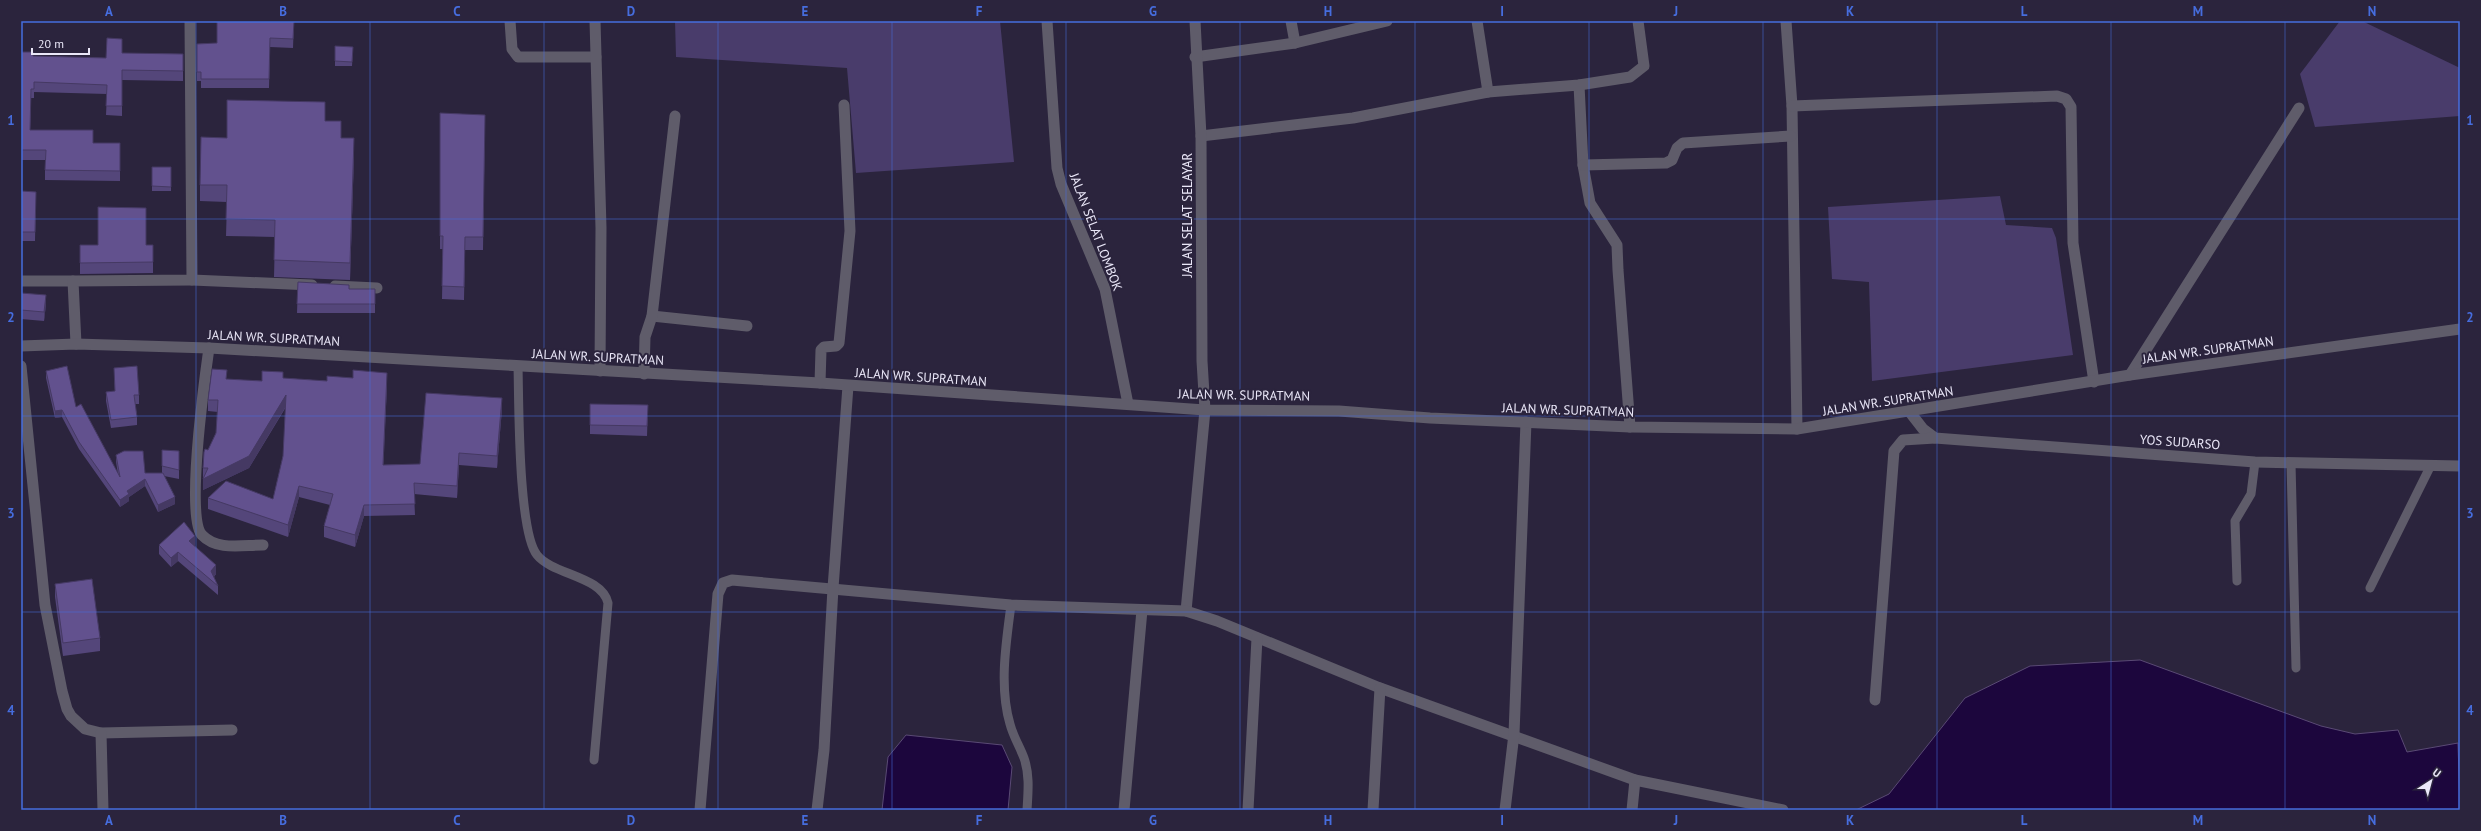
<svg xmlns="http://www.w3.org/2000/svg" width="2481" height="831" font-family="'PT Sans',sans-serif">
	<style>
		.green { fill: #493c6b }
		.water { fill: #1c063d; stroke: #5a4a75 }
		.lines { fill: none; stroke-linecap: round; stroke-linejoin: round }
		.service { stroke: #5f5c6a; stroke-width: 9 }
		.minor { stroke: #5f5c6a; stroke-width: 11 }
		.tertiary { stroke: #5f5c6a; stroke-width: 11 }
		.wall { fill: #54467a }
		.shaded-wall { fill: #453963 }
		.building { fill: #62518e; stroke: #453963 }
		.grid { fill: none; stroke: #466dde; stroke-width: 1; stroke-opacity: 0.55 }
		.labels { text-anchor: middle; dominant-baseline: central; stroke-width: 4; stroke-linejoin: round; paint-order: stroke }
		.street-label { font-size: 13px; fill: #eae7f8; stroke: #2b243d }
		.neatline { fill: none; stroke: #466dde; stroke-width: 1.5 }
		.grid-label { font-size: 13px; text-anchor: middle; font-weight: bold; fill: #466dde }
	</style>
	<rect width="100%" height="100%" fill="#2b243d"/>
	<!-- green -->
	<g class="green">
		<path d="M675 21H1000L1014 162 856 173 847 68 676 57Z"/>
		<path d="M2340 21H2362L2460 68V116L2315 127 2300 74Z"/>
		<path d="M2000 196 2006 225 2052 228 2056 238 2073 355 1872 381 1869 282 1832 279 1828 207Z"/>
	</g>
	<!-- water -->
	<g class="water">
		<path d="M2140 660 2321 726 2355 734 2398 730 2407 752 2458 743 2460 810H1856L1889 794 1965 698 2030 666Z"/>
		<path d="M906 735 1002 745 1012 767 1008 810H882L888 757Z"/>
	</g>
	<g class="lines">
		<!-- service -->
		<g class="service">
			<path d="M518 366C519 402 518 531 537 555 553 575 602 576 608 603L594 760"/>
			<path d="M2291 463 2296 668"/>
			<path d="M2237 581 2235 521 2251 494 2255 462"/>
			<path d="M2370 588 2431 465"/>
			<path d="M1011 605C1006 643 999 687 1010 724 1013 736 1020 747 1024 758 1030 775 1028 793 1027 810"/>
		</g>
		<!-- minor -->
		<g class="minor">
			<path d="M510 21 512 49 518 57H596"/>
			<path d="M595 21 601 228 600 371"/>
			<path d="M1047 21 1057 168 1061 184 1105 289 1128 404"/>
			<path d="M1291 21 1295 43"/>
			<path d="M1477 21 1488 92"/>
			<path d="M1786 21 1792 106 1797 429"/>
			<path d="M1195 57 1295 43 1387 21"/>
			<path d="M1579 85 1583 165 1590 203 1617 245 1618 270 1630 427"/>
			<path d="M1792 106 2057 96 2066 99 2071 107 2073 243 2094 382"/>
			<path d="M1201 136 1353 118 1488 92 1579 85 1630 77 1644 66 1638 21"/>
			<path d="M1583 165 1666 163 1672 160 1677 148 1683 143 1791 136"/>
			<path d="M192 280 312 285"/>
			<path d="M21 281H73"/>
			<path d="M335 286 377 288"/>
			<path d="M652 316 747 326"/>
			<path d="M76 344 73 281 192 280 190 21"/>
			<path d="M209 348C205 377 185 518 202 535 217 551 242 545 263 545"/>
			<path d="M21 366 45 605 62 691 67 709 71 716 85 729 101 733 232 730"/>
			<path d="M644 374 645 337 652 316 675 116"/>
			<path d="M2130 375 2299 108"/>
			<path d="M820 383 821 350 824 347 836 346 839 343 850 231 844 105"/>
			<path d="M1909 411 1923 429 1935 438 2255 462 2460 466"/>
			<path d="M1186 611 1205 410 1202 361 1201 136 1195 21"/>
			<path d="M1875 700 1894 451 1903 440 1935 438"/>
			<path d="M101 733 103 810"/>
			<path d="M700 810 718 594 723 583 732 580 1011 605 1186 611 1217 621 1380 688 1635 780 1783 810"/>
			<path d="M817 810 824 750 833 588 848 386"/>
			<path d="M1124 810 1142 610"/>
			<path d="M1248 810 1257 638"/>
			<path d="M1373 810 1380 688"/>
			<path d="M1505 810 1514 734 1526 422"/>
			<path d="M1632 810 1635 780"/>
		</g>
		<!-- tertiary -->
		<path class="tertiary" d="M21 346 76 344 209 348 820 383 1205 410 1339 411 1430 418 1630 427 1797 429 2130 375 2460 329"/>
	</g>
	<!-- wall -->
	<g class="wall">
		<path d="M294 21 293 48 270 47 269 88H201V81H197V44L217 43Z"/>
		<path d="M335 46 353 47 352 66H335Z"/>
		<path d="M21 52 33 56 106 58 122 53 183 54V81L122 80V116L106 115 107 94 34 92V98H31L30 130 93 143H120V181L45 180V160H21Z"/>
		<path d="M440 113 485 115 483 250H465L464 300 442 299 443 249H440Z"/>
		<path d="M227 138H341L354 155 350 280 274 277 275 237 226 236 227 202 200 201V185Z"/>
		<rect x="152" y="167" width="19" height="24"/>
		<path d="M21 191 36 192 35 241H21Z"/>
		<path d="M80 245H153V273L80 274Z"/>
		<path d="M298 282 349 289H375V313H297Z"/>
		<path d="M21 293 46 304 44 321 21 319Z"/>
		<path d="M114 368 139 395V404H135L137 417V425L111 428 106 401V392L115 391Z"/>
		<path d="M46 371 76 407 118 474 116 462V455L145 473H162V450L179 451V479L164 476 175 504 158 512 145 486 129 497V501L120 507 79 449 62 417 55 418 46 378Z"/>
		<path d="M283 378 387 385 383 465 420 464 502 409 497 468 459 465 457 498 414 494 415 515 364 516 355 547 324 537V526L330 505 299 497 288 537 208 509V498L273 499 283 456 286 407 249 468 203 490V468L208 450 216 433 218 412 208 411V400L227 379 262 381Z"/>
		<path d="M590 404 648 405 647 436 590 434Z"/>
		<path d="M159 545H195L194 546 216 574 214 577 218 586V595L178 561 171 567 159 554Z"/>
		<path d="M55 584 100 638V651L63 656 55 597Z"/>
	</g>
	<!-- shaded-wall -->
	<g class="shaded-wall">
		<path d="M354 138V155L350 280V263Z"/>
		<path d="M46 295V304L44 321V312Z"/>
		<path d="M387 373V385L383 476V465Z"/>
		<path d="M286 395V406L249 468 203 490V479Z"/>
		<path d="M502 398V409L497 468V456Z"/>
		<path d="M62 410V417L55 418V411Z"/>
		<path d="M459 453V465L457 498V486Z"/>
		<path d="M145 479V486L129 497V501L120 507V500L127 491Z"/>
		<path d="M299 486V497L288 537V525Z"/>
		<path d="M175 497V504L158 512V505Z"/>
		<path d="M364 505V516L355 547V535Z"/>
		<path d="M195 536V545L189 551V541Z"/>
		<path d="M178 552V561L171 567V558Z"/>
		<path d="M216 565V574L211 580V571Z"/>
	</g>
	<!-- building -->
	<g class="building">
		<path d="M217 21H294L293 39 270 38 269 79H201V72H197V44L217 43Z"/>
		<path d="M107 38 122 39V53L183 54V71L122 70V106H106L107 85 34 82V89H31L30 130H93V143H120V171L45 170 46 150H21V52H33V56L106 58Z"/>
		<path d="M335 46 353 47 352 62 335 61Z"/>
		<path d="M227 100 325 102V121H341V138H354L350 263 274 260 275 220 226 219 227 185H200L201 137 227 138Z"/>
		<path d="M440 113 485 115 483 237H465L464 287 442 286 443 236H440Z"/>
		<path d="M152 167H171V187L152 186Z"/>
		<path d="M21 191 36 192 35 232H21Z"/>
		<path d="M98 207 146 208V245H153V262L80 263V245H98Z"/>
		<path d="M298 282 349 285V289H375V304H297Z"/>
		<path d="M21 293 46 295 44 312 21 310Z"/>
		<path d="M67 366 76 407 81 404 120 477 116 455 124 451H143L145 473H163L175 497 158 505 145 479 127 491 129 494 120 500 79 442 62 410 55 411 46 371Z"/>
		<path d="M137 366 139 395H134L137 417 111 420 106 392 115 391 114 368Z"/>
		<path d="M212 369 227 370 226 379 262 381V371L283 372V378L327 381V376L353 378V370L387 373 383 465 420 464 426 393 502 398 497 456 459 453 457 486 414 483 415 504 364 505 355 535 324 526 333 494 299 486 288 525 208 498 226 481 273 499 283 456 286 395 249 456 203 479 208 468H203L204 452 205 449 208 450 216 433 218 400H208Z"/>
		<path d="M590 404 648 405 647 426 590 425Z"/>
		<path d="M162 450 179 451V470L162 466Z"/>
		<path d="M184 522 195 536 189 541 216 565 211 571 218 586 178 552 171 558 159 545Z"/>
		<path d="M92 579 100 638 63 643 55 584Z"/>
	</g>
	<!-- grid -->
	<path class="grid" d="M196 21V810M370 21V810M544 21V810M718 21V810M892 21V810M1066 21V810M1240 21V810M1415 21V810M1589 21V810M1763 21V810M1937 21V810M2111 21V810M2285 21V810M21 219H2460M21 416H2460M21 612H2460"/>
	<g class="labels">
		<!-- street labels -->
		<g class="street-label">
			<text transform="translate(1187 215) rotate(-90)">JALAN SELAT SELAYAR</text>
			<text transform="translate(1096 232) rotate(69)">JALAN SELAT LOMBOK</text>
			<text transform="translate(274 338) rotate(3)">JALAN WR. SUPRATMAN</text>
			<text transform="translate(2208 350) rotate(-8)">JALAN WR. SUPRATMAN</text>
			<text transform="translate(598 357) rotate(3)">JALAN WR. SUPRATMAN</text>
			<text transform="translate(921 377) rotate(4)">JALAN WR. SUPRATMAN</text>
			<text transform="translate(1244 395) rotate(1)">JALAN WR. SUPRATMAN</text>
			<text transform="translate(1888 401) rotate(-9)">JALAN WR. SUPRATMAN</text>
			<text transform="translate(1568 410) rotate(2)">JALAN WR. SUPRATMAN</text>
			<text transform="translate(2180 442) rotate(4)">YOS SUDARSO</text>
		</g>
	</g>
	<!-- border -->
	<rect width="2481" height="831" fill="none" stroke="#2b243d" stroke-width="44"/>
	<!-- north arrow -->
	<g transform="translate(2431 781) rotate(36)" stroke="#2b243d" stroke-width="3" paint-order="stroke">
	<path d="M0-3L7 15L0 10L-7 15Z" fill="#eae7f8"/>
	<text y="-6" font-size="11" font-weight="bold" text-anchor="middle" fill="#eae7f8">U</text>
	</g>
	<!-- scale -->
	<path d="M32 48v6h57v-6" fill="none" stroke="#eae7f8" stroke-width="2"/>
	<text x="38" y="48" font-size="12" fill="#eae7f8" stroke="#2b243d" stroke-width="3" paint-order="stroke">20 m</text>
	<rect x="22" y="22" width="2437" height="787" class="neatline"/>
	<g class="grid-label">
		<text x="109" y="16">A</text>
		<text x="283" y="16">B</text>
		<text x="457" y="16">C</text>
		<text x="631" y="16">D</text>
		<text x="805" y="16">E</text>
		<text x="979" y="16">F</text>
		<text x="1153" y="16">G</text>
		<text x="1328" y="16">H</text>
		<text x="1502" y="16">I</text>
		<text x="1676" y="16">J</text>
		<text x="1850" y="16">K</text>
		<text x="2024" y="16">L</text>
		<text x="2198" y="16">M</text>
		<text x="2372" y="16">N</text>
		<text x="11" y="125">1</text>
		<text x="2470" y="125">1</text>
		<text x="11" y="322">2</text>
		<text x="2470" y="322">2</text>
		<text x="11" y="518">3</text>
		<text x="2470" y="518">3</text>
		<text x="11" y="715">4</text>
		<text x="2470" y="715">4</text>
		<text x="109" y="825">A</text>
		<text x="283" y="825">B</text>
		<text x="457" y="825">C</text>
		<text x="631" y="825">D</text>
		<text x="805" y="825">E</text>
		<text x="979" y="825">F</text>
		<text x="1153" y="825">G</text>
		<text x="1328" y="825">H</text>
		<text x="1502" y="825">I</text>
		<text x="1676" y="825">J</text>
		<text x="1850" y="825">K</text>
		<text x="2024" y="825">L</text>
		<text x="2198" y="825">M</text>
		<text x="2372" y="825">N</text>
	</g>
</svg>
